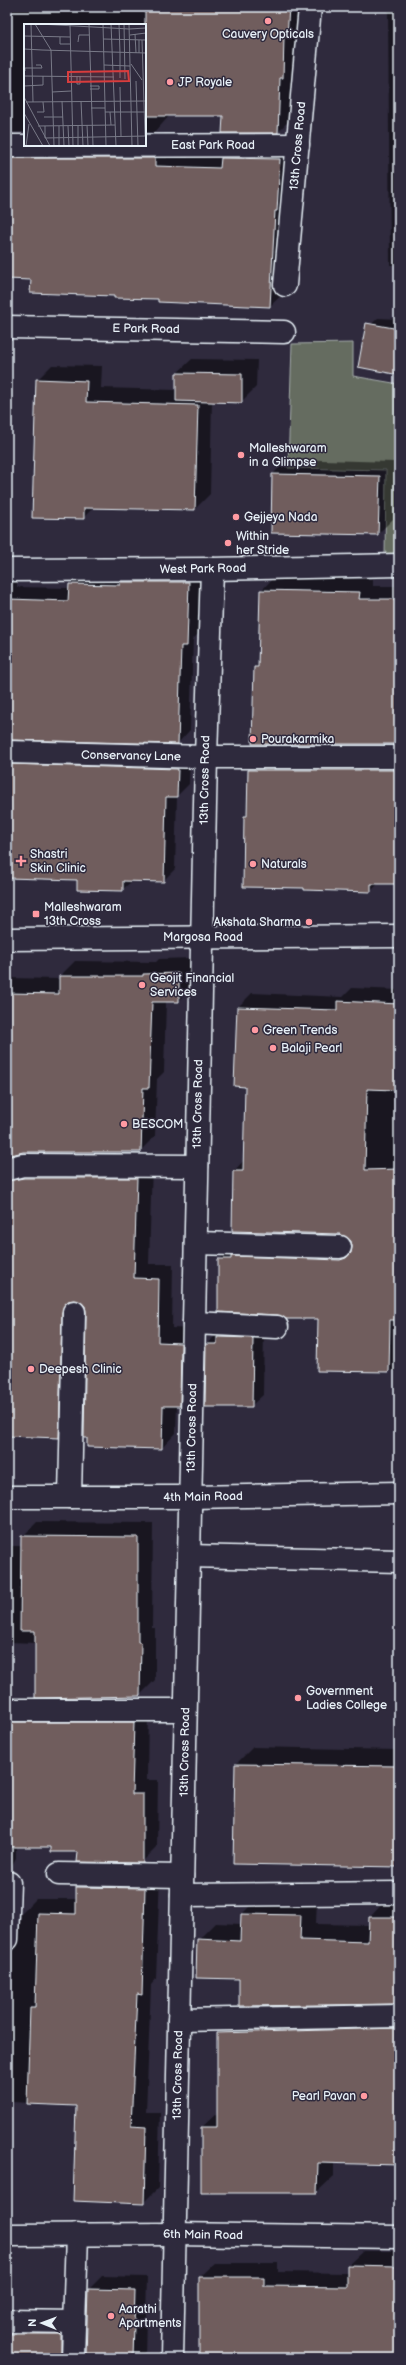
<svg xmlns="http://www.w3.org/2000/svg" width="406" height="2365" font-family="'Balsamiq Sans',sans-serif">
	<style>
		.green { fill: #656c60; stroke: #a6aeac }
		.shadow { fill: #0007 }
		.building { fill: #705d5d; stroke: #e8f1f8 }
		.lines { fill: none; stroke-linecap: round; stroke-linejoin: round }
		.minor-casing { stroke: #e8f1f8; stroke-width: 25 }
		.major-casing { stroke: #e8f1f8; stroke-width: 25 }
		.minor { stroke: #2f2a3d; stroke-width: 22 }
		.major { stroke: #2f2a3d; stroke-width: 22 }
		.poi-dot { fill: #ff9aa2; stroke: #2f2a3d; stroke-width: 1.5 }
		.labels { text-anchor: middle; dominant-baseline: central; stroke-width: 3; stroke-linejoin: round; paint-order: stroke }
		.poi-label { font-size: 12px; fill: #e8f1f8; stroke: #2f2a3d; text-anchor: start }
		.street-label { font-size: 12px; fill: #e8f1f8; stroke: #2f2a3d }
		.inset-road { fill: none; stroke: #797a88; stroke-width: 1 }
		.view { fill: #d83c3d; fill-opacity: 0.15; stroke: #d83c3d; stroke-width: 2 }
		.inset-edge { fill: none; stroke: #e8f1f8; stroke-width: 2 }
	</style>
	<rect width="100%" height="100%" fill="#2f2a3d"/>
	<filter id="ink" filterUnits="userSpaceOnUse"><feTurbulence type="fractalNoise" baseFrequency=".025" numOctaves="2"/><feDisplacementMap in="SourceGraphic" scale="8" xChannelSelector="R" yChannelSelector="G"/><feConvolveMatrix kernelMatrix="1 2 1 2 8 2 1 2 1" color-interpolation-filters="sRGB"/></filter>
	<g filter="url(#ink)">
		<!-- green -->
		<path class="green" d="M353 343V376L399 384V556H385L386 470 288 468 292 344Z"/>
		<!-- shadow -->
		<g class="shadow">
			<path d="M7 7H302L292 117 278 132 224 115H170L155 132H145V25H25V132H9L11 138 294 144 285 292 270 306 115 295 32 279 7 278Z"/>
			<path d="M388 7H399V265H390Z"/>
			<path d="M378 318 399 319V374L366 329Z"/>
			<path d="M192 359 257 360 256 387 241 402 212 401 210 494 195 509 94 507 83 518 37 380 52 365 102 366 101 388 177 390V373Z"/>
			<path d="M288 459 394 462 393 519 378 534 272 532 273 474Z"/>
			<path d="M201 570 199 633 193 639 190 730 178 743 7 738V576L17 577V587L70 588V584L82 572Z"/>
			<path d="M274 577 373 579V586H399V744L255 667 259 663 261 591Z"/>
			<path d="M7 741 8 746 190 757 189 784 177 796 175 869 163 881H132L122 890 78 879 7 877Z"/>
			<path d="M262 756H399V883H379L371 891 245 816 248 813 249 770Z"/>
			<path d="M193 958V986L178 1001H166L164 1072 157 1079 155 1136 140 1151 23 1152 7 1155V978L60 979V976L75 961 156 962 159 959Z"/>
			<path d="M352 988 399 990V1371L318 1370 319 1318 219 1260 233 1246 246 1243 353 1246 352 1240 234 1171 244 1160 246 1086 238 1007 252 993 343 997Z"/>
			<path d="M152 1164 149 1264H173L172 1328 195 1329 194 1390 177 1405 176 1433 162 1448 88 1312 86 1305 76 1299 73 1422 58 1437 7 1435V1168Z"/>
			<path d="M264 1327 263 1395 251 1406 207 1344 219 1332Z"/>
			<path d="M37 1522 153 1523 152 1628H155V1680L140 1695 36 1643 7 1642V1546H22V1537Z"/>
			<path d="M7 1703 148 1708 147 1780H158L157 1847 142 1862 52 1846H16V1858L11 1867 9 1923 16 1935 19 1936 21 1914 36 1899H77V1887L92 1872 160 1874 156 1979 151 1985 146 2112H160L158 2188 143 2203 77 2105 10 2102 7 2173Z"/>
			<path d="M253 1747 399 1750V1866L234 1863 236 1764Z"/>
			<path d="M258 1898 317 1899 316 1924 369 1925 370 1917 386 1900 399 1901V2003L240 1978 198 1940 215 1923 242 1924V1914Z"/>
			<path d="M399 2013V2164L334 2163V2176L317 2192 202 2127 218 2112V2033L234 2016Z"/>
			<path d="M363 2251H399V2358H200V2277L215 2263H278V2272L348 2273V2265Z"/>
			<path d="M102 2276 147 2277 145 2358H7V2321L74 2322 80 2356 86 2358 89 2289Z"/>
		</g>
		<!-- building -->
		<g class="building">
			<path d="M145 7H289L287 37 284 36 283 78H280L278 133H222L223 116H145Z"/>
			<path d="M7 158H155V166L220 168 221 158 280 159 277 211H275L270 307 158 302V299L114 298V296L30 293 31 280 7 279Z"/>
			<path d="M366 323 399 329V375L358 367Z"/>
			<path d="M176 373 242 374V403L176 401Z"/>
			<path d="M36 379 87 381 86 402 198 405 195 510 84 508V519L32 518Z"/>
			<path d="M272 474 380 476 378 535 271 533Z"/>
			<path d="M120 582H189L187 646H181L178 744 7 740 9 599 68 601 69 584 120 585Z"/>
			<path d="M260 590 360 592 359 599H399V744H252L254 667H258Z"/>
			<path d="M7 764 178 769 177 797H166L164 882 123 881V891L77 890V880L7 878Z"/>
			<path d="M248 770H399V884H371V892L304 890V888L243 887 244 816H247Z"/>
			<path d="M179 973V1002H152L149 1088H143L141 1152H23L7 1156V993L59 994V976H143V974Z"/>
			<path d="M337 1001 399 1004 396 1090 367 1089 365 1170 398 1169 399 1320H390L389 1372 317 1371 318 1319H286L278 1315 218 1312V1259H231V1256L340 1260 346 1258 351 1253 352 1247 351 1241 340 1234 232 1231 233 1171H243L245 1087 234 1086 237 1007 337 1010Z"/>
			<path d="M24 1178H137L134 1278 159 1279 158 1342 181 1343 180 1406H163L162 1449 87 1447V1438H84L86 1312 85 1306 75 1300 68 1301 62 1312 59 1438 7 1436V1181Z"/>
			<path d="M217 1337 253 1338 252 1407H205L206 1344H217Z"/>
			<path d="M21 1536 138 1537V1642H141L140 1696 35 1698V1631H20Z"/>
			<path d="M7 1722H134L132 1794H143V1863L77 1862 78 1852H51V1847H7Z"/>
			<path d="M235 1764 399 1766V1867L233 1864Z"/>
			<path d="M76 1887 145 1888 142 1995 137 1994 131 2126 146 2127 144 2204 73 2201 76 2106 27 2104 30 2007H35L38 1913 76 1914Z"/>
			<path d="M241 1914 301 1915 300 1940 368 1942 369 1917H399V2004L239 2006V1979L196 1978 197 1939 240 1941Z"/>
			<path d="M399 2028V2165L318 2163 317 2193H201V2127H217V2033Z"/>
			<path d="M347 2265 399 2266V2358H199V2277H264V2286L347 2287Z"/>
			<path d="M88 2289 135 2290 133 2358H86Z"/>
			<rect x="7" y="2334" width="54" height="24"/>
		</g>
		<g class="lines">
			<defs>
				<g id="minor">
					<path d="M7 146 298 145"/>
					<path d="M285 285 310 7"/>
					<path d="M7 327 284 332"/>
					<path d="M7 570 212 569 399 565"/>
					<path d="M7 752 206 757H399"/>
					<path d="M7 1169 23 1165 197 1166"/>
					<path d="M196 1243 340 1247"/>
					<path d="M194 1323 277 1327"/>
					<path d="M7 1497H190L399 1493"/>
					<path d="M70 1497 74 1312"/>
					<path d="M189 1556 399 1561"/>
					<path d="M7 1710H185"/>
					<path d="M59 1874 182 1876"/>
					<path d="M182 1895 399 1893"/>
					<path d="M7 1939 9 1883"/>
					<path d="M179 2020 399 2016"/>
					<path d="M7 2235 174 2234 399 2237"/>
					<path d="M7 2321 74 2322"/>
					<path d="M73 2358 77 2234"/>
					<path d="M172 2358 206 757 212 569"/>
				</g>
				<path id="major" d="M7 939 399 936"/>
			</defs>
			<!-- minor casing -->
			<use href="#minor" class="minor-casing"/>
			<!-- major casing -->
			<use href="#major" class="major-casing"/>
			<!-- minor -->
			<use href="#minor" class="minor"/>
			<!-- major -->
			<use href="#major" class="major"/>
		</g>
	</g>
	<!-- markers -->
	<g class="poi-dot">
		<circle cx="268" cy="21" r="4"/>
		<circle cx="170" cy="82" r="4"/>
		<circle cx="241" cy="455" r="4"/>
		<circle cx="236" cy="517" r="4"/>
		<circle cx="228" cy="543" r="4"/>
		<circle cx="253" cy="739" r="4"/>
		<path d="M19 855h4v4h4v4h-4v4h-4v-4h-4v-4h4z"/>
		<circle cx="253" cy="864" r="4"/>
		<rect x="32" y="910" width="8" height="8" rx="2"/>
		<circle cx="309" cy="922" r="4"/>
		<circle cx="142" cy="985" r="4"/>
		<circle cx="255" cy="1030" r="4"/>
		<circle cx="273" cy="1048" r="4"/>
		<circle cx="124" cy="1124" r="4"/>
		<circle cx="31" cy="1369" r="4"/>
		<circle cx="298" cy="1698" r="4"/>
		<circle cx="364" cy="2096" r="4"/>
		<circle cx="111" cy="2316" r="4"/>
	</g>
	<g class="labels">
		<!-- poi labels -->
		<g class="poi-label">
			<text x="268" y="34" text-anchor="middle">Cauvery Opticals</text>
			<text x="178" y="82">JP Royale</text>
			<text x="249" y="448">Malleshwaram<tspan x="249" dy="14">in a Glimpse</tspan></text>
			<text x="244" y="517">Gejjeya Nada</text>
			<text x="236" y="536">Within<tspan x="236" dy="14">her Stride</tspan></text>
			<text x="261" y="739">Pourakarmika</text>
			<text x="30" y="854">Shastri<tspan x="30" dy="14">Skin Clinic</tspan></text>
			<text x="261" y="864">Naturals</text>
			<text x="44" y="907">Malleshwaram<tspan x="44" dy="14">13th Cross</tspan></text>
			<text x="301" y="922" text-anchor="end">Akshata Sharma</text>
			<text x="150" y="978">Geojit Financial<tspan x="150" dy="14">Services</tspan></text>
			<text x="263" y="1030">Green Trends</text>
			<text x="281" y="1048">Balaji Pearl</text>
			<text x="132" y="1124">BESCOM</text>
			<text x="39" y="1369">Deepesh Clinic</text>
			<text x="306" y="1691">Government<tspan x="306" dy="14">Ladies College</tspan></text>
			<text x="356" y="2096" text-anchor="end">Pearl Pavan</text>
			<text x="119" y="2309">Aarathi<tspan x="119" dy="14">Apartments</tspan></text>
		</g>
		<!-- street labels -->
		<g class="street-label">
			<text x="213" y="145">East Park Road</text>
			<text transform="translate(298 146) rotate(-85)">13th Cross Road</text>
			<text transform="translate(146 329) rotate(1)">E Park Road</text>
			<text transform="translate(203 569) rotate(-1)">West Park Road</text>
			<text transform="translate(131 756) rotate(1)">Conservancy Lane</text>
			<text transform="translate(205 780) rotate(-89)">13th Cross Road</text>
			<text x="203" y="937">Margosa Road</text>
			<text transform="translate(198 1104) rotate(-89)">13th Cross Road</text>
			<text transform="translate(192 1428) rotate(-89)">13th Cross Road</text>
			<text transform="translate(203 1497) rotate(-1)">4th Main Road</text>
			<text transform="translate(185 1752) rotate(-89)">13th Cross Road</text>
			<text transform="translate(178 2075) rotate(-89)">13th Cross Road</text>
			<text transform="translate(203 2235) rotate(1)">6th Main Road</text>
		</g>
	</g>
	<!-- overview -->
	<g transform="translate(24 24)">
		<rect width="122" height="122" fill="#2f2a3d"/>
		<path class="inset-road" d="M7 0 9 78M11 0 27 26 30 122M15 0 105 5M65 0 69 122M79 0 82 122M87 0 92 122M95 0 96 29M100 0 101 55M105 0 108 122M46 1 49 122M105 5 122 4M111 10 112 29M106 11 122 9M0 12 46 13M36 13V20H46M79 15 122 16M115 16V29M118 16 121 112M54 18 55 11H65M0 25 18 26M18 26 122 29M107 40 118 56M80 41 106 42M1 47V44H18L17 41H12M0 52 90 53M53 52V60H56V52M96 54V29M112 57 114 122M0 62 19 61V52M66 62H75V65H66M96 63 97 112M28 68 47 67M0 73 26 122M38 77 40 122M57 77 59 122M2 78 122 77M67 84H81M13 88H20L19 78M81 88H122M86 88 87 101M0 89 19 122M20 93H39M54 101V122M63 101 64 122M14 102 91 101M21 102V114L122 112M35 102V122M44 102 45 122M2 122 5 100"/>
		<path class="view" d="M104 47 105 57 44 58V48Z"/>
		<rect width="122" height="122" class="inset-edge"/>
	</g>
	<!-- margin -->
	<rect width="406" height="2365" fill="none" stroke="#2f2a3d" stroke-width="24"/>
	<rect x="12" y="12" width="382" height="2341" fill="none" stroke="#e8f1f8" stroke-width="1.5" filter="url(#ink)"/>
	<!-- north arrow -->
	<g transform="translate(42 2323) rotate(271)" stroke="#2f2a3d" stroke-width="3" paint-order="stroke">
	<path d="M0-3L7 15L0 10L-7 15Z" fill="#e8f1f8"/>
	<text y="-6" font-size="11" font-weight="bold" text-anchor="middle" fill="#e8f1f8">N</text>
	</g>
</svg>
